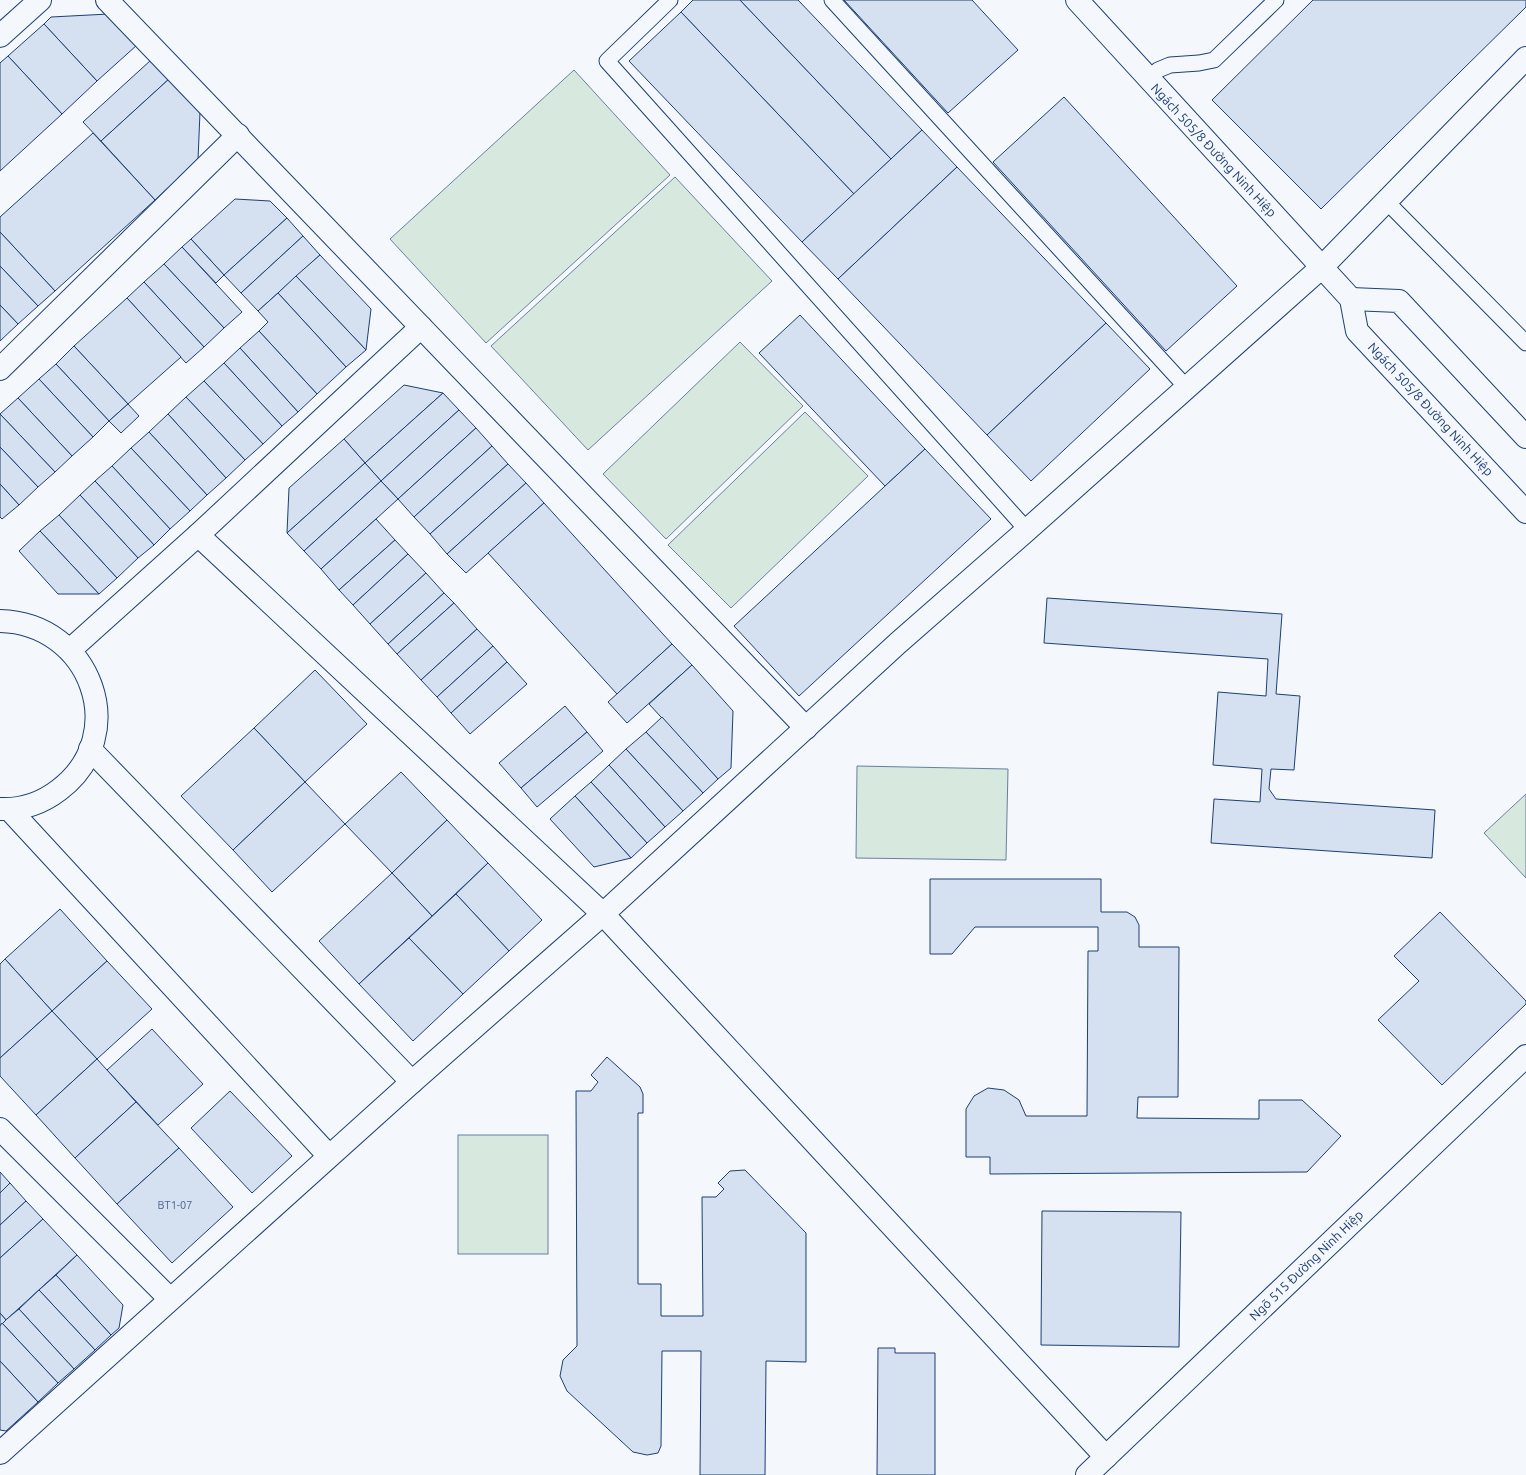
<svg xmlns="http://www.w3.org/2000/svg" width="1526" height="1475" font-family="Ubuntu,sans-serif">
	<style>
		.green { fill: #d7e8df; stroke: #687fa3 }
		.building { fill: #d5e0f0; stroke: #1d3f73 }
		.lines { fill: none; stroke-linecap: round; stroke-linejoin: round }
		.lane-casing { stroke: #1d3f73; stroke-width: 17 }
		.street-casing { stroke: #1d3f73; stroke-width: 24 }
		.lane { stroke: #f4f7fb; stroke-width: 15 }
		.street { stroke: #f4f7fb; stroke-width: 22 }
		.labels { text-anchor: middle; dominant-baseline: central; stroke-width: 3; stroke-linejoin: round; paint-order: stroke }
		.number-label { font-size: 11px; fill: #4b6792 }
		.street-label { font-size: 13px; fill: #1d3f73; stroke: #f4f7fb }
	</style>
	<rect width="100%" height="100%" fill="#f4f7fb"/>
	<!-- green -->
	<g class="green">
		<path d="M574 70 670 175 486 343 390 239Z"/>
		<path d="M675 177 772 281 588 450 491 346Z"/>
		<path d="M740 342 803 406 666 539 603 474Z"/>
		<path d="M805 412 868 476 731 608 668 545Z"/>
		<path d="M857 766 1008 769 1006 860 856 858Z"/>
		<path d="M1526 794V878L1484 833Z"/>
		<rect x="458" y="1135" width="90" height="119"/>
	</g>
	<!-- building -->
	<g class="building">
		<path d="M693 0H740L891 159 854 194 681 12Z"/>
		<path d="M740 0H798L922 130 891 159Z"/>
		<path d="M844 0H972L1018 50 948 113Z"/>
		<path d="M1313 0H1526V7L1321 209 1212 100Z"/>
		<path d="M681 12 854 194 802 242 629 61Z"/>
		<path d="M109 14 137 45 97 81 44 24 51 17Z"/>
		<path d="M44 24 97 81 62 114 8 56Z"/>
		<path d="M8 56 62 114 0 171V63Z"/>
		<path d="M151 60 169 79 101 141 83 122Z"/>
		<path d="M169 79 200 112 198 160 155 200 101 141Z"/>
		<path d="M1064 97 1237 286 1166 351 993 162Z"/>
		<path d="M922 130 957 167 838 279 802 242Z"/>
		<path d="M93 133 155 200 55 291 0 232V217Z"/>
		<path d="M957 167 1106 323 987 435 838 279Z"/>
		<path d="M235 199 270 201 287 218 224 275 191 239Z"/>
		<path d="M287 218 303 236 241 293 224 275Z"/>
		<path d="M0 232 55 291 38 306 0 266Z"/>
		<path d="M303 236 320 255 258 311 241 293Z"/>
		<path d="M191 239 224 275 216 283 182 247Z"/>
		<path d="M182 247 242 312 224 328 164 264Z"/>
		<path d="M320 255 371 309 366 350 296 276Z"/>
		<path d="M164 264 224 328 204 347 144 282Z"/>
		<path d="M0 266 38 306 18 324 0 305Z"/>
		<path d="M296 276 366 350 346 367 278 293Z"/>
		<path d="M144 282 204 347 186 363 127 298Z"/>
		<path d="M278 293 346 367 317 394 259 331 268 322 258 311Z"/>
		<path d="M127 298 181 357 128 404 74 346Z"/>
		<path d="M0 305 18 324 0 341Z"/>
		<path d="M800 315 925 449 885 486 759 353Z"/>
		<path d="M1106 323 1150 369 1031 481 987 435Z"/>
		<path d="M259 331 317 394 298 412 240 348Z"/>
		<path d="M74 346 128 404 109 421 56 364Z"/>
		<path d="M240 348 298 412 282 426 224 363Z"/>
		<path d="M224 363 282 426 263 444 204 381Z"/>
		<path d="M56 364 109 421 93 437 39 379Z"/>
		<path d="M39 379 93 437 72 456 18 398Z"/>
		<path d="M204 381 263 444 245 460 186 397Z"/>
		<path d="M404 385 443 393 365 463 344 439Z"/>
		<path d="M443 393 459 410 381 481 365 463Z"/>
		<path d="M186 397 245 460 226 478 168 414Z"/>
		<path d="M18 398 72 456 55 472 0 414Z"/>
		<path d="M128 404 139 416 121 433 109 421Z"/>
		<path d="M459 410 476 428 398 499 381 481Z"/>
		<path d="M0 414 55 472 38 487 0 447Z"/>
		<path d="M168 414 226 478 207 495 149 432Z"/>
		<path d="M476 428 492 446 414 517 398 499Z"/>
		<path d="M149 432 207 495 190 511 131 448Z"/>
		<path d="M344 439 365 463 287 533 289 488Z"/>
		<path d="M492 446 508 464 430 534 414 517Z"/>
		<path d="M0 447 38 487 19 505 0 484Z"/>
		<path d="M131 448 190 511 170 529 112 466Z"/>
		<path d="M925 449 991 519 799 696 734 626Z"/>
		<path d="M365 463 381 481 304 551 287 533Z"/>
		<path d="M508 464 526 483 447 554 430 534Z"/>
		<path d="M112 466 170 529 154 545 95 481Z"/>
		<path d="M95 481 154 545 138 558 80 495Z"/>
		<path d="M381 481 398 499 321 569 304 551Z"/>
		<path d="M526 483 544 503 466 573 447 554Z"/>
		<path d="M0 484 19 505 2 519 0 517Z"/>
		<path d="M80 495 138 558 117 578 59 515Z"/>
		<path d="M544 503 672 644 617 694 488 553Z"/>
		<path d="M59 515 117 578 99 594 40 531Z"/>
		<path d="M376 519 395 540 339 590 321 569Z"/>
		<path d="M40 531 99 594H58L19 551Z"/>
		<path d="M395 540 408 554 353 605 339 590Z"/>
		<path d="M408 554 426 573 370 624 353 605Z"/>
		<path d="M426 573 444 593 388 644 370 624Z"/>
		<path d="M444 593 454 603 397 654 388 644Z"/>
		<path d="M1047 598 1282 614 1276 694 1300 696 1294 770 1271 769 1269 789 1276 799 1435 810 1432 858 1211 843 1214 799 1260 802 1262 769 1213 765 1218 692 1266 696 1268 659 1044 643Z"/>
		<path d="M454 603 477 629 421 680 397 654Z"/>
		<path d="M477 629 493 646 437 697 421 680Z"/>
		<path d="M672 644 692 665 627 723 608 702Z"/>
		<path d="M493 646 507 662 451 713 437 697Z"/>
		<path d="M507 662 527 684 470 734 451 713Z"/>
		<path d="M692 665 733 711 731 768 718 779 649 704Z"/>
		<path d="M315 670 367 724 305 782 254 728Z"/>
		<path d="M565 706 587 732 521 788 499 763Z"/>
		<path d="M662 717 718 779 703 793 646 732Z"/>
		<path d="M254 728 305 782 233 850 181 796Z"/>
		<path d="M587 732 603 751 537 807 521 788Z"/>
		<path d="M646 732 703 793 683 811 626 749Z"/>
		<path d="M626 749 683 811 665 827 609 765Z"/>
		<path d="M609 765 665 827 647 843 591 782Z"/>
		<path d="M401 772 447 820 392 873 345 824Z"/>
		<path d="M305 782 345 824 272 892 233 850Z"/>
		<path d="M591 782 647 843 631 858 575 796Z"/>
		<path d="M575 796 631 858 594 867 550 819Z"/>
		<path d="M447 820 488 863 432 916 392 873Z"/>
		<path d="M488 863 542 920 509 951 456 894Z"/>
		<path d="M392 873 432 916 359 984 319 941Z"/>
		<path d="M930 879H1101V912H1127L1135 917 1139 925V947H1179L1178 1097H1138L1137 1118 1259 1119V1100H1302L1341 1136 1307 1172 990 1174V1157H966V1109L974 1096 988 1088 1004 1090 1019 1100 1026 1116H1087L1088 951H1098V927H975L952 954H930Z"/>
		<path d="M456 894 509 951 463 994 409 938Z"/>
		<path d="M60 909 107 961 52 1011 5 959Z"/>
		<path d="M1440 912 1526 1001V1004L1442 1085 1378 1020 1419 981 1394 956Z"/>
		<path d="M409 938 463 994 413 1041 359 984Z"/>
		<path d="M5 959 52 1011 0 1058V964Z"/>
		<path d="M107 961 152 1009 97 1059 52 1011Z"/>
		<path d="M52 1011 97 1059 36 1115 0 1076V1058Z"/>
		<path d="M152 1029 203 1084 158 1125 107 1070Z"/>
		<path d="M607 1057 640 1087 643 1094V1113H638V1284H661V1316H703L702 1197H716L724 1189 718 1183 730 1171 745 1170 806 1233V1362L766 1361 765 1475H700L701 1351H662L661 1446 658 1453 647 1455 633 1452 567 1391 560 1376 563 1360 577 1346 576 1091H591L598 1082 591 1075Z"/>
		<path d="M97 1059 136 1102 75 1158 36 1115Z"/>
		<path d="M230 1091 292 1156 252 1193 191 1128Z"/>
		<path d="M136 1102 179 1148 117 1204 75 1158Z"/>
		<path d="M179 1148 233 1207 172 1263 117 1204Z"/>
		<path d="M0 1172 10 1183 0 1193Z"/>
		<path d="M10 1183 26 1201 0 1225V1193Z"/>
		<path d="M26 1201 43 1219 0 1258V1225Z"/>
		<path d="M1042 1211 1181 1212 1179 1347 1041 1345Z"/>
		<path d="M43 1219 77 1255 6 1320 0 1313V1258Z"/>
		<path d="M77 1255 123 1305 119 1328 111 1335 56 1275Z"/>
		<path d="M56 1275 111 1335 95 1350 39 1290Z"/>
		<path d="M39 1290 95 1350 74 1369 19 1309Z"/>
		<path d="M19 1309 74 1369 58 1383 2 1323Z"/>
		<path d="M0 1313 6 1320 0 1326Z"/>
		<path d="M2 1323 58 1383 38 1402 0 1361V1326Z"/>
		<path d="M878 1348H895V1353H935V1475H877Z"/>
		<path d="M0 1361 38 1402 6 1431 0 1430Z"/>
	</g>
	<g class="lines">
		<defs>
			<g id="lane">
				<path d="M670 0 607 61 1027 530"/>
				<path d="M832 0 1187 388"/>
				<path d="M1149 79 1158 70 1170 65 1199 63 1214 60 1276 0"/>
				<path d="M1386 201 1526 343"/>
			</g>
			<g id="street">
				<path d="M107 0 806 728"/>
				<path d="M1077 0 1351 299 1357 331 1526 512"/>
				<path d="M0 36 40 0"/>
				<path d="M1351 299 1399 301 1526 437"/>
				<path d="M0 369 238 135"/>
				<path d="M198 535 603 914 1106 1457"/>
				<path d="M0 621C91 623 132 735 59 790 42 803 22 810 0 809"/>
				<path d="M70 650 198 535 421 327"/>
				<path d="M90 749 412 1082"/>
				<path d="M9 809 329 1156"/>
				<path d="M0 1129 170 1299"/>
				<path d="M0 1453 412 1082 603 914 898 643 1027 530 1322 267 1526 58"/>
				<path d="M1087 1475 1526 1056"/>
			</g>
		</defs>
		<!-- lane casing -->
		<use href="#lane" class="lane-casing"/>
		<!-- street casing -->
		<use href="#street" class="street-casing"/>
		<!-- lane -->
		<use href="#lane" class="lane"/>
		<!-- street -->
		<use href="#street" class="street"/>
	</g>
	<g class="labels">
		<!-- number labels -->
		<g class="number-label">
			<text x="175" y="1205">BT1-07</text>
		</g>
		<!-- street labels -->
		<g class="street-label">
			<text transform="translate(1214 150) rotate(47)">Ngách 505/8 Đường Ninh Hiệp</text>
			<text transform="translate(1431 409) rotate(47)">Ngách 505/8 Đường Ninh Hiệp</text>
			<text transform="translate(1306 1265) rotate(-44)">Ngõ 515 Đường Ninh Hiệp</text>
		</g>
	</g>
</svg>
